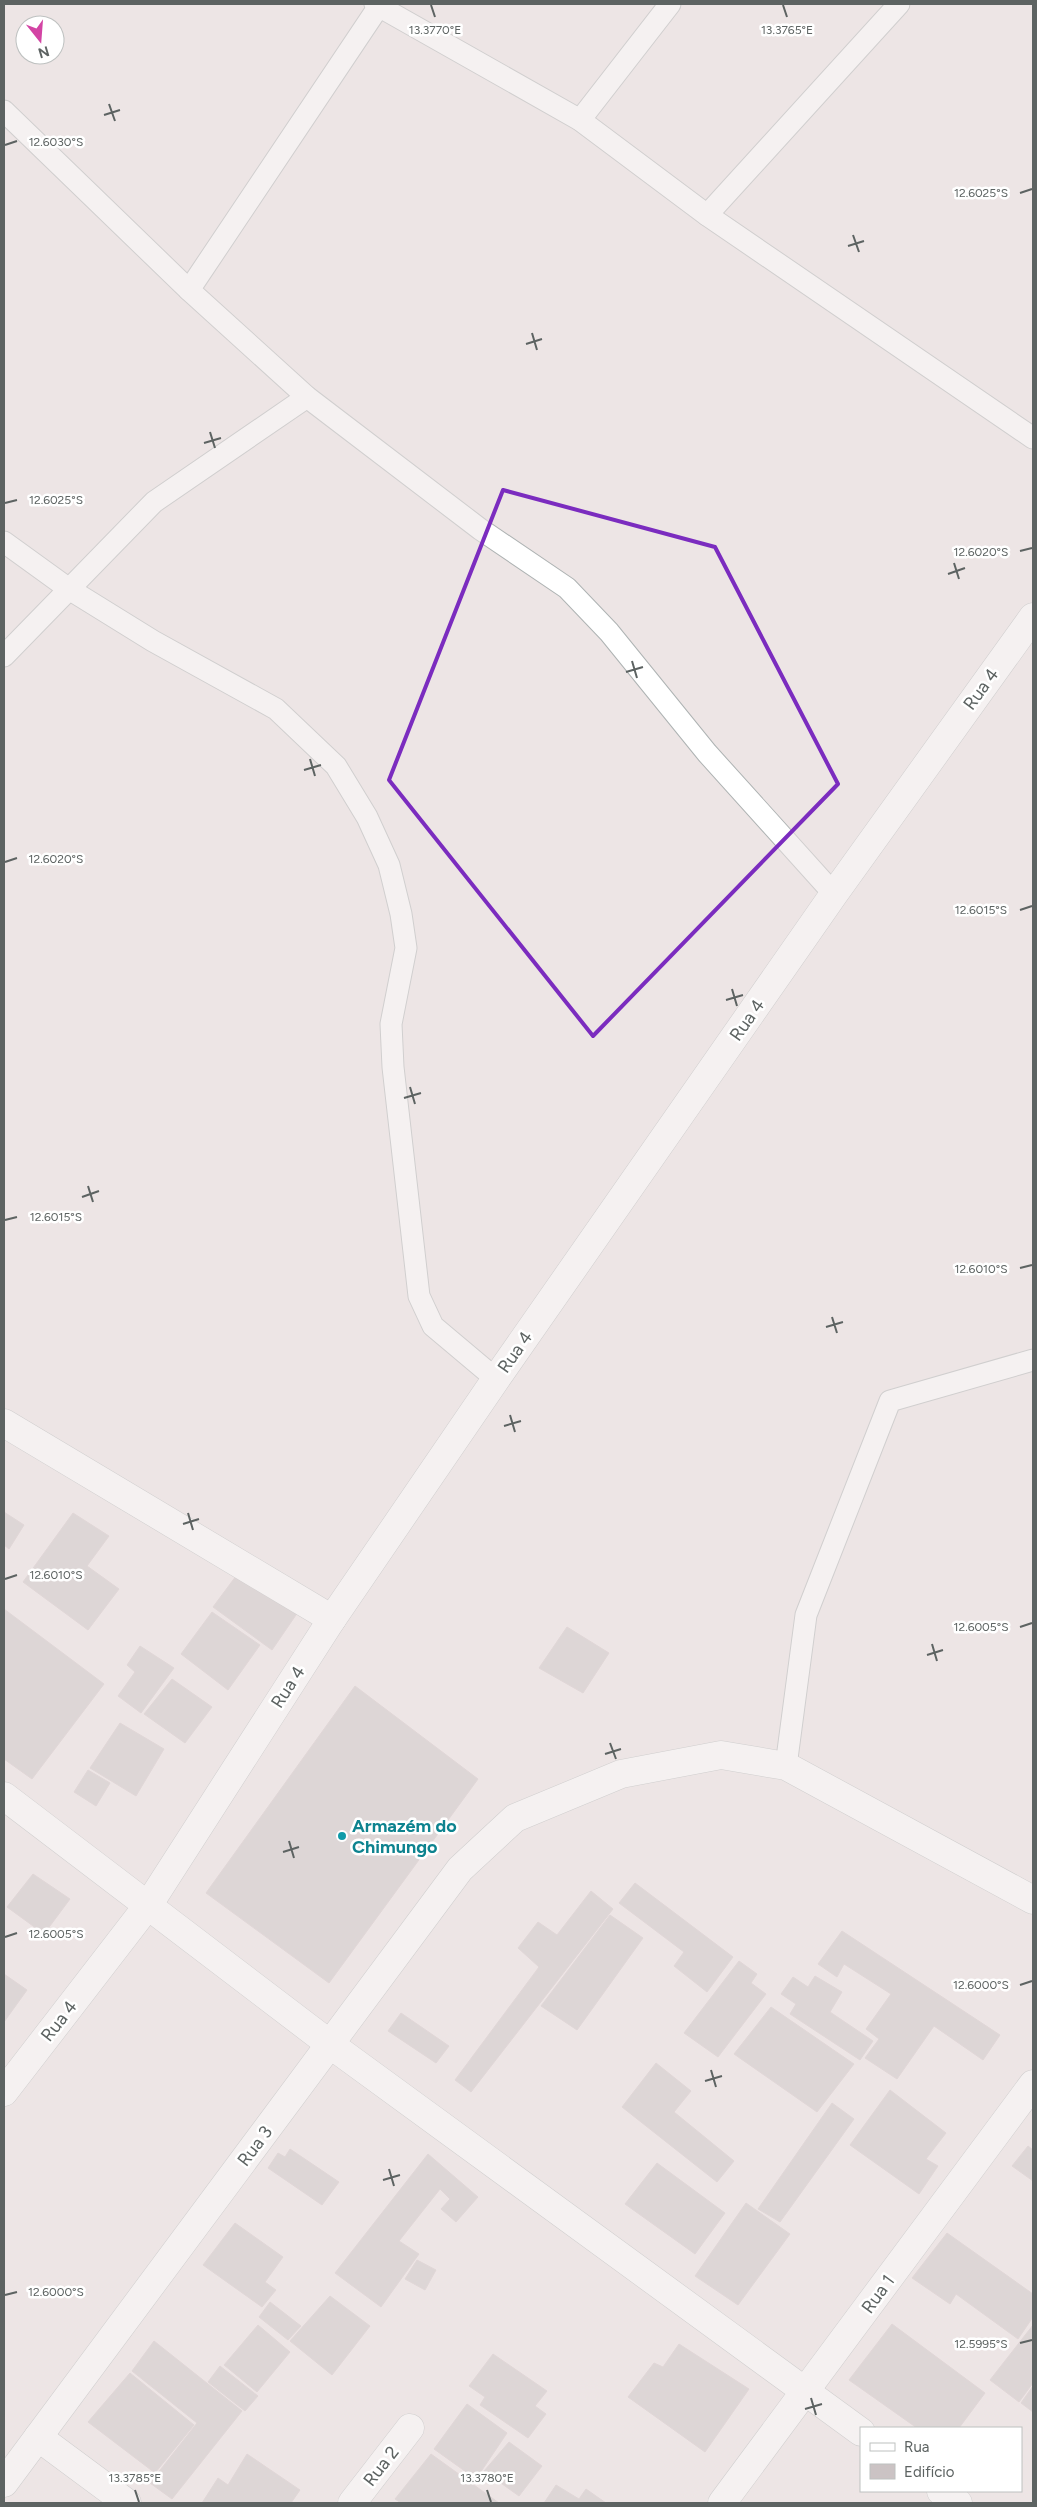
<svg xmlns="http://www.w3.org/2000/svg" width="1037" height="2507" font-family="Figtree,sans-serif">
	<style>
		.building { fill: #cbc3c4; stroke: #d1c4c5 }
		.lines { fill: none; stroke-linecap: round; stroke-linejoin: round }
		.lane-casing { stroke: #aeb3b3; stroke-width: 23 }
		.street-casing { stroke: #aeb3b3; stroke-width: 29 }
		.lane { stroke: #fff; stroke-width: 21 }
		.street { stroke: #fff; stroke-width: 28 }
		.marked { fill: none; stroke: #7b2cbf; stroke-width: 4; stroke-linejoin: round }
		.ticks { fill: none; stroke: #5d6362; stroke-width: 2 }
		.culture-dot { fill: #0f9aa8; stroke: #fff; stroke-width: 2 }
		.labels { text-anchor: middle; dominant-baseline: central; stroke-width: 5; stroke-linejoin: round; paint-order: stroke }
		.street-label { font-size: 18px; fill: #5d6362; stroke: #fff }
		.culture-label { font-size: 18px; font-weight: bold; fill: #0d838f; stroke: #fff; text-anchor: start }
		.ticks-label { font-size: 12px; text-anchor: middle; fill: #5d6362; stroke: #fff; stroke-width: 5; stroke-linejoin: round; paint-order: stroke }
	</style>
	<rect width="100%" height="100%" fill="#ede5e5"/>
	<!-- building -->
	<g class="building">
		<path d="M4 1512 24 1525 9 1549 4 1545Z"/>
		<path d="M73 1513 109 1536 87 1566 119 1589 88 1630 23 1582Z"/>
		<path d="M239 1572 298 1612 272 1650 213 1607Z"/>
		<path d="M4 1609 104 1684 32 1779 4 1759Z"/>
		<path d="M212 1612 260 1645 228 1690 181 1654Z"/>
		<path d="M567 1627 609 1653 583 1693 539 1668Z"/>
		<path d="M140 1646 174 1668 141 1713 118 1696 135 1672 127 1665Z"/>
		<path d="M172 1679 212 1707 185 1743 144 1714Z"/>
		<path d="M355 1686 478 1779 329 1983 206 1893Z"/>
		<path d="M120 1723 164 1749 136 1796 90 1768Z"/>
		<path d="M88 1770 110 1783 96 1806 74 1792Z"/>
		<path d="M33 1874 70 1899 44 1934 7 1907Z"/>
		<path d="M635 1883 733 1957 707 1992 674 1966 684 1952 619 1903Z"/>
		<path d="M591 1891 613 1909 471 2092 455 2080 539 1967 518 1948 538 1922 557 1935Z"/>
		<path d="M610 1915 643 1938 577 2030 541 2006Z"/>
		<path d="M842 1931 1000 2035 983 2060 934 2026 897 2079 865 2058 879 2039 866 2029 891 1994 844 1964 837 1977 818 1964Z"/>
		<path d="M739 1961 757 1974 751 1983 766 1994 718 2057 684 2033Z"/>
		<path d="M4 1974 27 1990 4 2022Z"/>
		<path d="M815 1976 842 1992 830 2012 873 2041 860 2060 790 2014 796 2004 781 1994 793 1977 808 1987Z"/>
		<path d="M771 2007 854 2064 817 2112 734 2054Z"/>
		<path d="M401 2013 449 2046 436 2063 388 2031Z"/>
		<path d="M656 2063 691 2091 674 2112 734 2161 717 2182 622 2107Z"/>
		<path d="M890 2090 946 2133 926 2159 938 2166 919 2194 850 2145Z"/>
		<path d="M832 2103 854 2119 780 2222 758 2209Z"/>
		<path d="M1028 2146 1033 2150V2181L1012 2166Z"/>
		<path d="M290 2149 339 2182 322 2205 268 2168 278 2153 285 2157Z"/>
		<path d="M428 2154 478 2197 456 2222 441 2209 450 2199 440 2189 399 2241 419 2254 381 2307 335 2273Z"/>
		<path d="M657 2163 725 2213 695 2254 625 2204Z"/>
		<path d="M746 2203 790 2234 738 2305 695 2276Z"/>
		<path d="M235 2223 283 2257 265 2282 276 2290 262 2307 203 2265Z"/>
		<path d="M947 2233 1033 2294V2317L1018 2339 956 2294 950 2304 912 2278Z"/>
		<path d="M417 2260 436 2270 425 2290 405 2279Z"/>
		<path d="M330 2296 370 2326 332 2375 290 2341Z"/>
		<path d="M270 2302 301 2326 288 2340 259 2317Z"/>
		<path d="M892 2324 985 2393 959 2428H917L849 2380Z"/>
		<path d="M258 2325 290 2352 257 2392 224 2365Z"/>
		<path d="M1033 2325V2383L1019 2402 990 2380Z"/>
		<path d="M154 2341 242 2411 172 2499 150 2483 197 2423 132 2371Z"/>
		<path d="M679 2344 749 2389 705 2452 628 2397 654 2363 663 2367Z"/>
		<path d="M493 2354 547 2391 535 2406 546 2414 528 2438 480 2405 485 2397 469 2386Z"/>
		<path d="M220 2366 258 2396 245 2411 208 2382Z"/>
		<path d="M130 2373 194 2425 155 2473 88 2422Z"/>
		<path d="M1033 2386V2412L1021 2403Z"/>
		<path d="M467 2404 507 2433 476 2479 434 2449Z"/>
		<path d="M509 2442 542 2466 519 2496 484 2471Z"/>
		<path d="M247 2454 300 2490 291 2503H202L218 2478 228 2485Z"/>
		<path d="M431 2454 499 2503H401L395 2499Z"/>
		<path d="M556 2485 579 2499 586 2489 606 2503H544Z"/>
	</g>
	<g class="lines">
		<defs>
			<g id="lane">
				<path d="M375 4 580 120 707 215 1033 438"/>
				<path d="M4 111 189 290 307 397 480 529 567 588 609 632 707 753 834 894"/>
				<path d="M580 120 670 4"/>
				<path d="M707 215 899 4"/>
				<path d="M189 290 379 6"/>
				<path d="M4 542 69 589 153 641 276 709 336 766 367 817 389 865 401 914 406 948 391 1024 393 1067 419 1296 433 1326 496 1379"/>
				<path d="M4 656 154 502 307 397"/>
				<path d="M786 1766 806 1615 890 1401 1033 1360"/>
			</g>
			<g id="street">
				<path d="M4 1423 332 1619"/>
				<path d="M4 1796 331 2045 861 2432"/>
				<path d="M4 2092 149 1904 332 1619 496 1379 834 894 1033 617"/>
				<path d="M38 2437 127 2503"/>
				<path d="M4 2483 460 1869 515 1818 621 1774 721 1755 786 1766 1033 1900"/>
				<path d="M941 2491 958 2503"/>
				<path d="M352 2503 410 2428"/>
				<path d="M722 2503 1033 2084"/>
			</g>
		</defs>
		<!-- lane casing -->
		<use href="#lane" class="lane-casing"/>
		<!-- street casing -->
		<use href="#street" class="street-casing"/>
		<!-- lane -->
		<use href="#lane" class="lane"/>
		<!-- street -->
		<use href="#street" class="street"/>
	</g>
	<!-- marked area -->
	<path d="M0 0H1037V2507H0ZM503 490 715 547 838 784 593 1036 389 780Z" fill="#ede5e5" fill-opacity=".55" fill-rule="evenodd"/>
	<path class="marked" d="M503 490 715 547 838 784 593 1036 389 780Z"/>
	<!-- ticks -->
	<path class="ticks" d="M431 5 435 17M783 5 787 17M109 104 115 121M104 115 120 110M5 145 17 141M1020 193 1032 189M853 235 859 252M848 246 864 241M532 333 537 350M526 344 542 339M210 432 215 448M204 443 221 438M5 503 17 500M1020 551 1032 548M954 563 959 579M948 574 965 568M632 661 637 678M626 672 643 667M310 759 315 776M304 770 321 765M5 862 17 858M1020 910 1032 906M732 989 737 1006M726 1000 743 995M410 1087 415 1104M404 1098 421 1093M88 1186 93 1202M82 1197 99 1191M5 1220 17 1217M1020 1268 1032 1265M832 1317 837 1333M826 1327 843 1322M510 1415 515 1432M504 1426 521 1421M188 1513 193 1530M183 1524 199 1519M5 1579 17 1575M1020 1627 1032 1623M932 1644 937 1661M927 1655 943 1650M610 1743 616 1759M605 1754 621 1749M289 1841 294 1858M283 1852 299 1847M5 1937 17 1933M1020 1985 1032 1981M711 2070 716 2087M705 2081 722 2076M389 2169 394 2186M383 2180 400 2175M5 2295 17 2292M1020 2343 1032 2340M811 2398 816 2415M805 2409 822 2404M135 2490 139 2502M487 2490 491 2502"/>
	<!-- markers -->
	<circle class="culture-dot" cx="342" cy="1836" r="5"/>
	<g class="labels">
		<!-- street labels -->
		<g class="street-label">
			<text transform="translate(981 689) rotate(-54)">Rua 4</text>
			<text transform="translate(747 1020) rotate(-55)">Rua 4</text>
			<text transform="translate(515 1352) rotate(-55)">Rua 4</text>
			<text transform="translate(288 1687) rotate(-57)">Rua 4</text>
			<text transform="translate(59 2021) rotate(-52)">Rua 4</text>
			<text transform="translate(255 2146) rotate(-53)">Rua 3</text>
			<text transform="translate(878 2294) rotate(-54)">Rua 1</text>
			<text transform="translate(381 2466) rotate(-52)">Rua 2</text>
		</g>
		<!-- culture labels -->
		<g class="culture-label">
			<text x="352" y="1826">Armazém do<tspan x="352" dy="21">Chimungo</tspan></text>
		</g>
	</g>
	<g class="ticks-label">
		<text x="435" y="34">13.3770°E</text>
		<text x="787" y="34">13.3765°E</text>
		<text x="56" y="146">12.6030°S</text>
		<text x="981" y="197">12.6025°S</text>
		<text x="56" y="504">12.6025°S</text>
		<text x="981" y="556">12.6020°S</text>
		<text x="56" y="863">12.6020°S</text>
		<text x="981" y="914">12.6015°S</text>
		<text x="56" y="1221">12.6015°S</text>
		<text x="981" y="1273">12.6010°S</text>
		<text x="56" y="1579">12.6010°S</text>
		<text x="981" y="1631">12.6005°S</text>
		<text x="56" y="1938">12.6005°S</text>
		<text x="981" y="1989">12.6000°S</text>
		<text x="56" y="2296">12.6000°S</text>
		<text x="981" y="2348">12.5995°S</text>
		<text x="135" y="2482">13.3785°E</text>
		<text x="487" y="2482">13.3780°E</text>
	</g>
	<!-- border -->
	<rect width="1037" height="2507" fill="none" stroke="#5d6362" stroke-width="10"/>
	<!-- legend -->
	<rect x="860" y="2427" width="162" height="65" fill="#ffffff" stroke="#bec1c0"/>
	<rect x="870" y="2443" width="25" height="8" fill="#ffffff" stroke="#bec1c0"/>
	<text x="904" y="2452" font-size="15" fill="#5d6362">Rua</text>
	<rect x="870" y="2464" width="25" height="15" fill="#cbc3c4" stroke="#bec1c0"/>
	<text x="904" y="2477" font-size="15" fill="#5d6362">Edifício</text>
	<!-- north arrow -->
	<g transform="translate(40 40) rotate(163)"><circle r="24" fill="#ffffff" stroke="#bec1c0"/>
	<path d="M0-4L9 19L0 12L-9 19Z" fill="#d344a4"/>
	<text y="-8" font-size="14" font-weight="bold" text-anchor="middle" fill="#5d6362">N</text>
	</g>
</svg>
